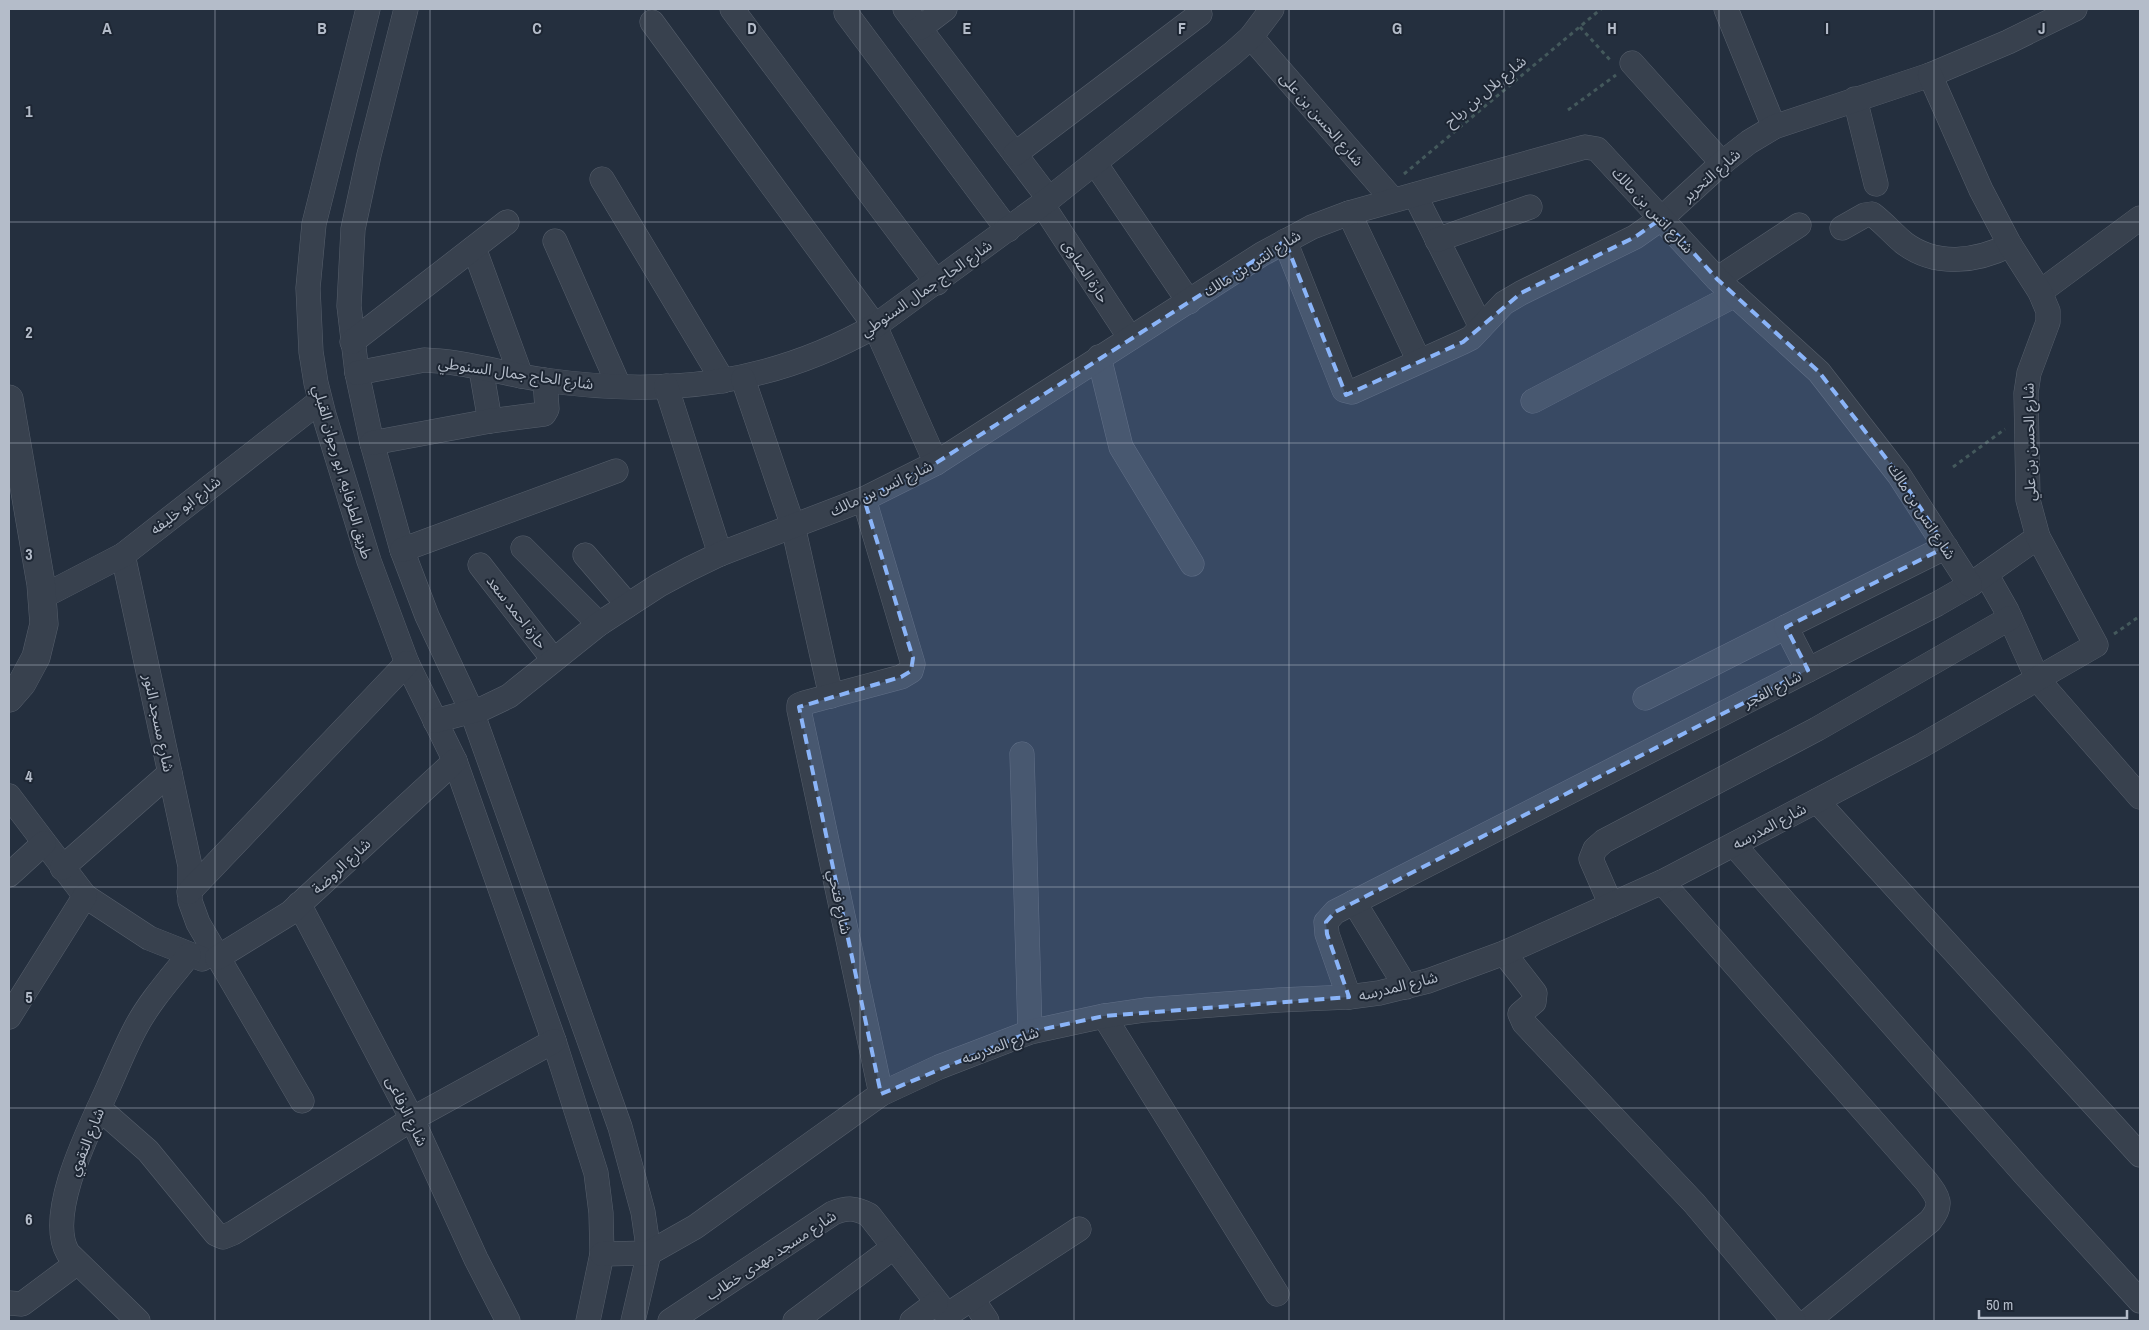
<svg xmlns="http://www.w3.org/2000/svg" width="2149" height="1330" font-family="'Archivo Narrow','Noto Sans Arabic',sans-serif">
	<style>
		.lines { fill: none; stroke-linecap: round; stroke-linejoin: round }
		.minor-casing { stroke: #565f6c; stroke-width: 25 }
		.tertiary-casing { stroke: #565f6c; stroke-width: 29 }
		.path { stroke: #44595c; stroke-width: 3; stroke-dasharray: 4 4; stroke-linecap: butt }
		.minor { stroke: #38414e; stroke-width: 24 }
		.tertiary { stroke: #38414e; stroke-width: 28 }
		.marked { fill: #8ab4f8; fill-opacity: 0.2; stroke: #8ab4f8; stroke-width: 4; stroke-dasharray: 10 6; stroke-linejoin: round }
		.grid { fill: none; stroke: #b4bcc9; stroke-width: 1; stroke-opacity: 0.55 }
		.labels { text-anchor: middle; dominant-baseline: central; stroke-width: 4; stroke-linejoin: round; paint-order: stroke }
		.street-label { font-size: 15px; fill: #b4bcc9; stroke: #1d2633 }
		.grid-label { font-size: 16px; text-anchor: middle; font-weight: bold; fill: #b4bcc9; stroke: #1d2633; stroke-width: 4; stroke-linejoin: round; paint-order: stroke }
	</style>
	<rect width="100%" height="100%" fill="#242f3e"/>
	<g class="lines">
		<defs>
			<g id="minor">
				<path d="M368 9 314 224 308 288 311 352 316 383 324 415 369 561 407 663 455 761 554 1041 596 1173 601 1213 602 1254 588 1321"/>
				<path d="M406 9 369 155 353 229 349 306 357 373 372 443 402 550 427 616 472 712 620 1127 643 1212 649 1253 633 1321"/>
				<path d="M732 9 937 283"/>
				<path d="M905 9 1049 199"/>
				<path d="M1726 9 1774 127"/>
				<path d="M846 13 1008 230"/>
				<path d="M652 22 875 326 936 463"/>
				<path d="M920 28 945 9"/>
				<path d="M1251 37 1393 200"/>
				<path d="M1632 63 1722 163"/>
				<path d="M1855 99 1876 184"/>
				<path d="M1015 154 1200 14"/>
				<path d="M1095 163 1189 302"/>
				<path d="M602 179 723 381"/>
				<path d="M1415 195 1481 327"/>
				<path d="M1042 204 1130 338"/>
				<path d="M1349 213 1419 361"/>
				<path d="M1842 228 1865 215 1872 214C1884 223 1893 234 1904 243 1936 267 1976 262 2010 245"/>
				<path d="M1437 240 1530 207"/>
				<path d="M555 241 619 386"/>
				<path d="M1285 241 1344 390 1352 392 1463 342 1471 338 1504 303 1521 293 1635 237 1662 218 1722 163 1749 142 1774 127 1930 75 2008 42 2075 9"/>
				<path d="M474 248 521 376"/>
				<path d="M1717 279 1799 225"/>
				<path d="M2040 292 2140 218"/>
				<path d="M352 342 507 222"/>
				<path d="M1099 357 1121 447 1192 564"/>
				<path d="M481 369 490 421"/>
				<path d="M357 373 424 360 439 361C474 364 509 375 544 380 664 397 769 386 875 326L1049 199 1233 53 1251 37 1272 9"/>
				<path d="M743 379 793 526 831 696"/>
				<path d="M666 386 720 554"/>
				<path d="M1533 401 1735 295"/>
				<path d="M372 443 490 421 544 414 547 409 545 380"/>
				<path d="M864 499 913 664 911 671 901 677 804 703 799 705V710L881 1094"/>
				<path d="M523 548 599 624"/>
				<path d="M402 550 616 471"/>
				<path d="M123 555 190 866V901L198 923 302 1101"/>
				<path d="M585 555 628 605"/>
				<path d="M480 565 553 659"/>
				<path d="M1986 574 2007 611 2038 680 2140 797"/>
				<path d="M42 597 123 555 320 401"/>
				<path d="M1808 670 1937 604 1970 585 2038 537"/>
				<path d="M1645 698 1786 627"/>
				<path d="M435 721 484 708 509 696 599 624 659 585 689 569 720 554 864 499 936 463 1262 254 1312 227 1349 213 1585 147 1597 149 1717 279 1819 372 1899 475 1970 585"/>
				<path d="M1022 754 1030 1032"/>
				<path d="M9 796 85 896 149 938 202 959"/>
				<path d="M1817 801 2140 1155"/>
				<path d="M1734 845 2027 1177 2140 1301"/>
				<path d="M62 868 170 773"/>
				<path d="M9 875 44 843"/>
				<path d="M1662 882 1926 1181C1938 1197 1944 1204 1930 1221L1808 1321"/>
				<path d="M189 892 407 663"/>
				<path d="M1354 902 1406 987"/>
				<path d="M299 904 412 1119 476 1259 508 1321"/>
				<path d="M1611 905 1591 859 1595 849 1604 841 1817 729 2010 618"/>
				<path d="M1504 953 1535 993 1534 1002 1520 1014 1524 1023 1694 1203 1794 1321"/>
				<path d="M217 958 290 913 455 761"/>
				<path d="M1349 997 1327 934 1326 922 1335 912 1808 670 1786 627 1946 547"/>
				<path d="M1104 1016 1277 1294"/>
				<path d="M9 1017 85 896"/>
				<path d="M99 1108 148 1151 216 1234 223 1237 233 1233 412 1119 554 1041"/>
				<path d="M602 1254 649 1253 695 1227 881 1094 939 1067 1030 1032 1104 1016 1145 1010 1279 1000 1349 997 1379 993 1428 981 1504 953 1662 882 1921 746 2096 645 2038 537 2028 500 2026 393 2029 373 2048 322V311L2040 292 2010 245 1981 190 1930 75"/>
				<path d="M973 1300 987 1321"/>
				<path d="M9 1303 22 1304 77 1263"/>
				<path d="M138 1321 68 1253C45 1214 91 1126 108 1088 117 1068 125 1048 135 1029 149 1002 170 979 189 955"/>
				<path d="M670 1321 833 1213C848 1207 856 1208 869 1215L947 1315 1079 1229"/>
				<path d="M795 1321 894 1247"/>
				<path d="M912 1321 936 1303"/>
			</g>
			<path id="tertiary" d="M9 399 41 584 44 624 36 657 22 683 9 698"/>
		</defs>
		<!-- minor casing -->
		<use href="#minor" class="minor-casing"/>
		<!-- tertiary casing -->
		<use href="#tertiary" class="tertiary-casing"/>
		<!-- path -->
		<g class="path">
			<path d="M1580 27 1610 60"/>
			<path d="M1568 110 1616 75"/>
			<path d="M1404 174 1601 9"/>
			<path d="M1953 467 2005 429"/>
			<path d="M2114 634 2140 616"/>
		</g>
		<!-- minor -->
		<use href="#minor" class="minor"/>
		<!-- tertiary -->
		<use href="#tertiary" class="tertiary"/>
	</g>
	<!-- marked area -->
	<path class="marked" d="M1662 218 1717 279 1819 372 1899 475 1946 547 1786 627 1808 670 1335 912 1326 922 1327 934 1349 997 1104 1016 1030 1032 881 1094 799 707 901 677 911 671 913 658 864 499 936 463 1285 241 1346 395 1463 342 1521 293 1635 237Z"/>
	<!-- grid -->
	<path class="grid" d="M215 9V1321M430 9V1321M645 9V1321M860 9V1321M1074 9V1321M1289 9V1321M1504 9V1321M1719 9V1321M1934 9V1321M9 222H2140M9 443H2140M9 665H2140M9 887H2140M9 1108H2140"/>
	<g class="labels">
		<!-- street labels -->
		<g class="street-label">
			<text transform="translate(1485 91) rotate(-40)">شارع بلال بن رباح</text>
			<text transform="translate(1322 119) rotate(49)">شارع الحسن بن على</text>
			<text transform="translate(1711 175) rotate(-41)">شارع التحرير</text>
			<text transform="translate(1653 210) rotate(47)">شارع انس بن مالك</text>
			<text transform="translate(1252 263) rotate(-32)">شارع انس بن مالك</text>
			<text transform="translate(1086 271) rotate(57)">حارة الصاوى</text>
			<text transform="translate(926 288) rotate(-35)">شارع الحاج جمال السنوطي</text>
			<text transform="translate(516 373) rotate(8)">شارع الحاج جمال السنوطي</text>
			<text transform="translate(2029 442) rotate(-91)">شارع الحسن بن علي</text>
			<text transform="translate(343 472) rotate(74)">طريق الطرفايه, ابو رجوان القبلي</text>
			<text transform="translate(881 488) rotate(-25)">شارع انس بن مالك</text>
			<text transform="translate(185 505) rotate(-38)">شارع ابو خليفه</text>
			<text transform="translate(1922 511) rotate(57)">شارع انس بن مالك</text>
			<text transform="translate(517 612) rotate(52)">حارة احمد سعد</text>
			<text transform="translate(1772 689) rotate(-27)">شارع الفجر</text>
			<text transform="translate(159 723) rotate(78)">شارع مسجد النور</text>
			<text transform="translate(1769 826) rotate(-28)">شارع المدرسه</text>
			<text transform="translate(341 866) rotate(-43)">شارع الروضة</text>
			<text transform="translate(840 902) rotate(78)">شارع فتحي</text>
			<text transform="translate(1398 986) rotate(-14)">شارع المدرسه</text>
			<text transform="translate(1000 1045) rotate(-20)">شارع المدرسه</text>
			<text transform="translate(407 1111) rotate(64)">شارع الرفاعى</text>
			<text transform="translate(86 1142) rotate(-68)">شارع التقوي</text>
			<text transform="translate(771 1255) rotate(-33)">شارع مسجد مهدى خطاب</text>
		</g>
	</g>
	<g class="grid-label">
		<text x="107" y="34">A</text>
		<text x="322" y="34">B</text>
		<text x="537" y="34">C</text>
		<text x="752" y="34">D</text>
		<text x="967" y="34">E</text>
		<text x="1182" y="34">F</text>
		<text x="1397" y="34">G</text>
		<text x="1612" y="34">H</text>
		<text x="1827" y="34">I</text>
		<text x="2042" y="34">J</text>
		<text x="29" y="117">1</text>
		<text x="29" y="338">2</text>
		<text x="29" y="560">3</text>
		<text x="29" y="782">4</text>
		<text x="29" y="1003">5</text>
		<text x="29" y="1225">6</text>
	</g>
	<!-- border -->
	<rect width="2149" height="1330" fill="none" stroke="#b4bcc9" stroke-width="20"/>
	<!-- scale -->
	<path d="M1979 1310v8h148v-8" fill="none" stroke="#b4bcc9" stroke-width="2.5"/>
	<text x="1986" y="1310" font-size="15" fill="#b4bcc9" stroke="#1d2633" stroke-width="4" paint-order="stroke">50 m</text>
</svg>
